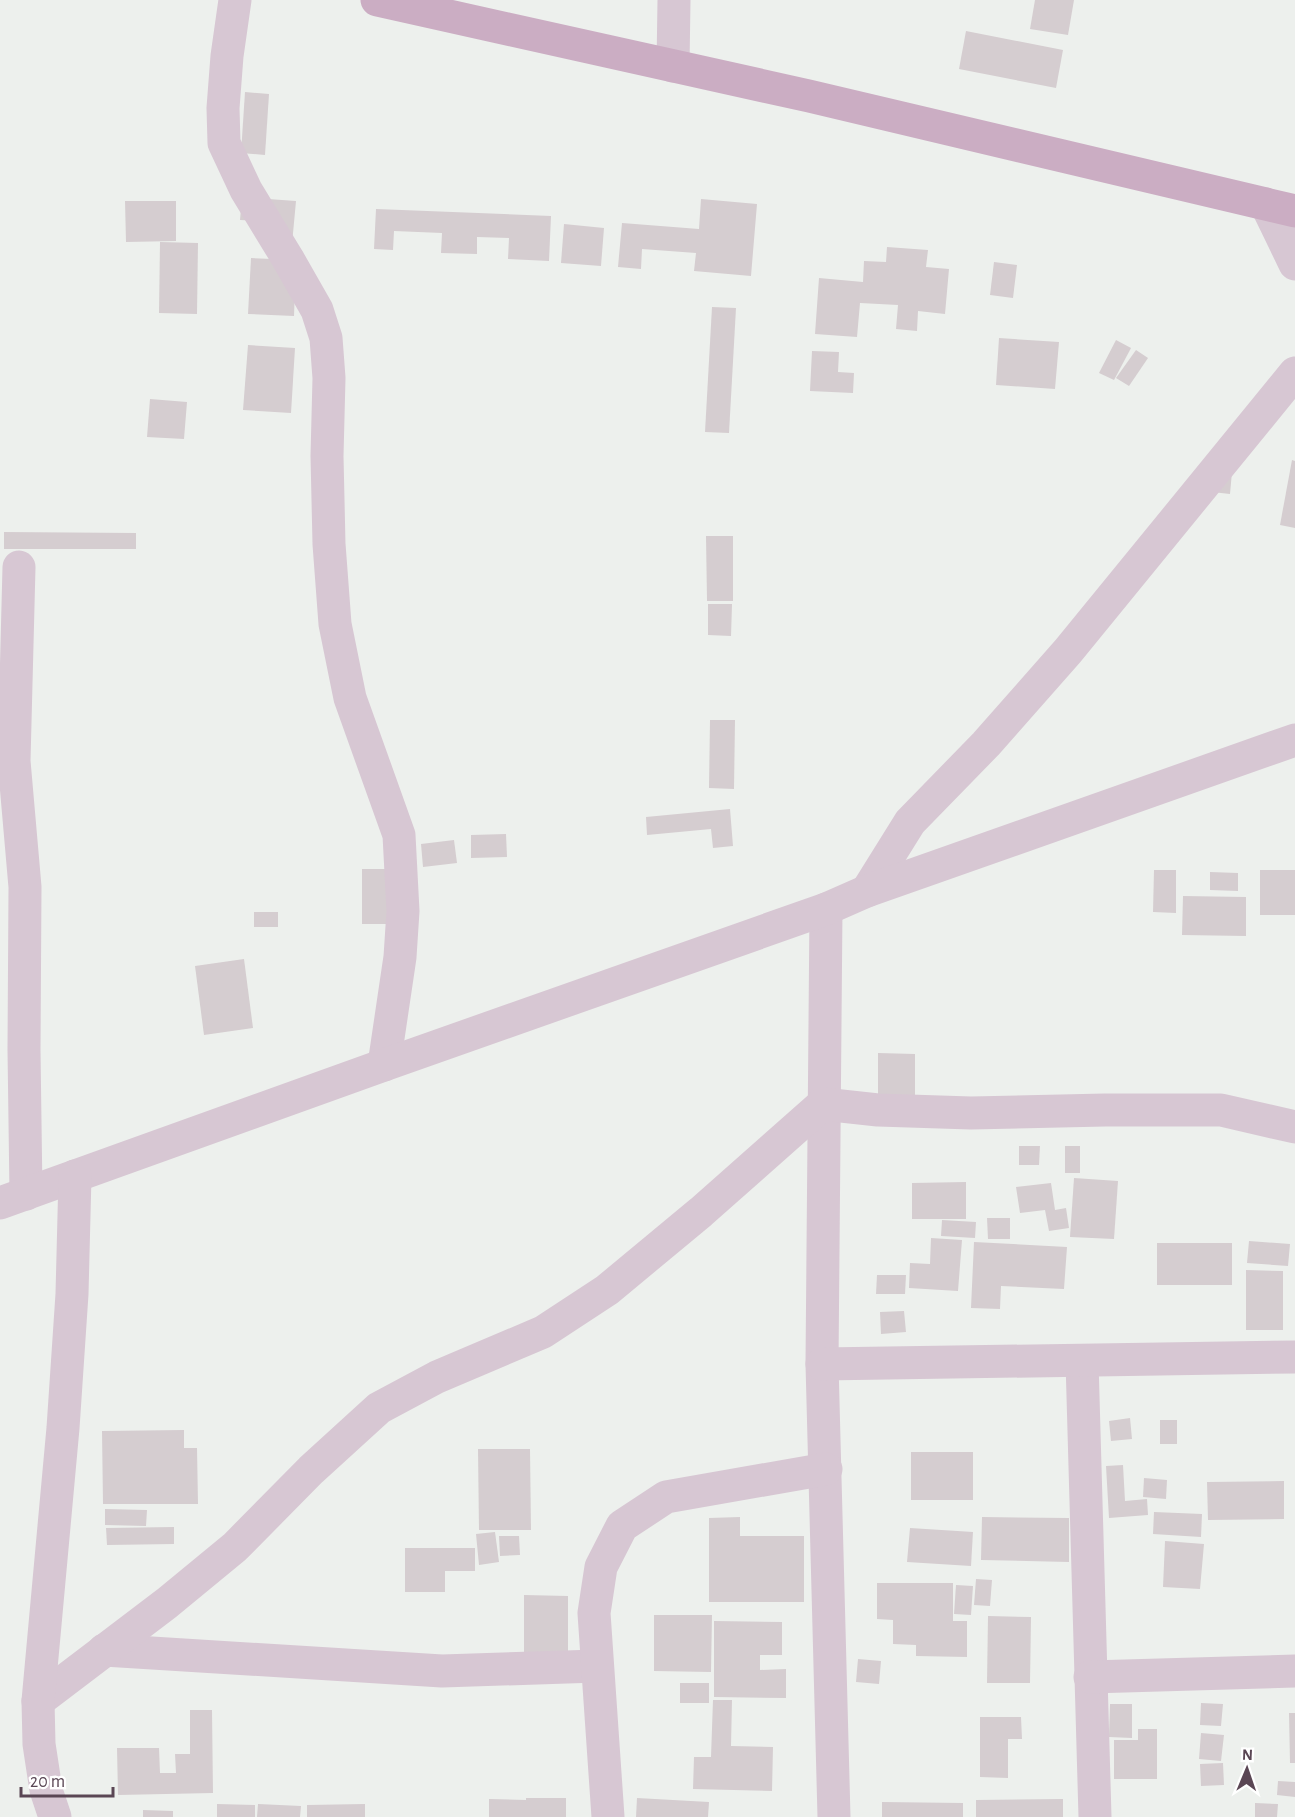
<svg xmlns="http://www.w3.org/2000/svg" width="1295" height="1817" font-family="'Alegreya Sans',sans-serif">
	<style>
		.building { fill: #d5cdd0 }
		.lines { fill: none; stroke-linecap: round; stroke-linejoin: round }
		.street { stroke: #d7c7d3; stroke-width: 33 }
		.primary { stroke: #cbadc3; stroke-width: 33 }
	</style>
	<rect width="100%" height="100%" fill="#edf0ed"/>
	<!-- building -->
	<g class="building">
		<path d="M1035 0H1074L1068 35 1030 29Z"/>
		<path d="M966 31 1063 50 1056 88 959 69Z"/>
		<path d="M245 92 269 94 265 155 241 153Z"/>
		<path d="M242 197 296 201 292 244 258 241 259 221 240 220Z"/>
		<path d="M701 199 757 204 751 276 694 271 696 253 642 249 641 269 618 267 622 223 699 229Z"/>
		<path d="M125 201H176V241L126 242Z"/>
		<path d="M376 209 551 216 549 261 508 259 509 238 477 237V254L441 253 442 233 394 231 393 250 374 249Z"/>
		<path d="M564 224 604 228 601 266 561 263Z"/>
		<path d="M160 242 198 243 197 314 159 313Z"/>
		<path d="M887 247 928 250 926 267 949 269 945 314 918 311 917 331 896 329 898 305 860 303 857 337 815 334 819 278 863 282 864 261 886 262Z"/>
		<path d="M251 258 296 260 294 316 248 314Z"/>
		<path d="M994 262 1017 265 1013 298 990 295Z"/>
		<path d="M712 307 736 308 729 433 705 432Z"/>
		<path d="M999 338 1059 342 1055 389 996 385Z"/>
		<path d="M1116 340 1131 348 1114 380 1099 373Z"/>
		<path d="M248 345 295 348 291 413 243 410Z"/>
		<path d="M1136 350 1148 358 1129 386 1116 378Z"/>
		<path d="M812 351 839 352 838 372 854 373 853 393 810 391Z"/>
		<path d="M150 399 187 402 184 439 147 437Z"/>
		<path d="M1292 460 1295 461V528L1280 525Z"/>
		<path d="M1233 461 1230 494 1212 492Z"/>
		<path d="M4 532 136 533V549H4Z"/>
		<path d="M706 536H733V601H707Z"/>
		<path d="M708 604H732L731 636 708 635Z"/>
		<path d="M710 720H735L734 789 709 788Z"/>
		<path d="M730 809 733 846 713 848 711 829 647 835 646 817Z"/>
		<path d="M506 834 507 857 471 858V835Z"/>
		<path d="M454 840 457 863 423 867 421 844Z"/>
		<path d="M362 869H393L392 924H362Z"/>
		<path d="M1154 870H1176V913L1153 912Z"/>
		<rect x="1260" y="870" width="35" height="45"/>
		<path d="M1210 872 1238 873V891L1210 890Z"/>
		<path d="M1183 896 1246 897V936L1182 935Z"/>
		<rect x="254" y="912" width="24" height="15"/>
		<path d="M244 959 253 1028 204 1035 195 966Z"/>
		<path d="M878 1053 915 1054V1102H878Z"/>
		<path d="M1019 1146H1040L1039 1165H1019Z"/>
		<rect x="1065" y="1146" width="15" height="27"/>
		<path d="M1074 1178 1118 1181 1114 1239 1070 1237Z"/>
		<path d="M966 1182V1219H912V1183Z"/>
		<path d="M1051 1183 1055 1210 1066 1208 1069 1228 1049 1231 1045 1210 1020 1213 1016 1187Z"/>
		<path d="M987 1218H1010V1239H988Z"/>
		<path d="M942 1220 976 1222 975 1238 941 1236Z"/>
		<path d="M931 1238 962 1240 958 1291 909 1288 910 1263 930 1264Z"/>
		<path d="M1249 1241 1290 1244 1288 1266 1247 1263Z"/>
		<path d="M974 1242 1067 1247 1064 1289 1001 1286 1000 1309 971 1308Z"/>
		<rect x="1157" y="1243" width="75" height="42"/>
		<path d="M1246 1270 1283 1271V1330H1246Z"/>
		<path d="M877 1275H906L905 1294H876Z"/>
		<path d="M904 1311 906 1332 881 1334 880 1312Z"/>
		<path d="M1130 1418 1132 1439 1111 1441 1109 1421Z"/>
		<rect x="1160" y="1420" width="17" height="24"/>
		<path d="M184 1430V1448H197L198 1504H103L102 1431Z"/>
		<path d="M478 1449H530L531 1530H479Z"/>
		<rect x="911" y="1452" width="62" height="48"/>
		<path d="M1123 1465 1125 1501 1147 1499 1148 1515 1109 1518 1106 1466Z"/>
		<path d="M1144 1478 1167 1480 1166 1499 1143 1497Z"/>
		<path d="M1284 1481V1519L1208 1520 1207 1482Z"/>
		<path d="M105 1509 147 1510 146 1526 105 1525Z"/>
		<path d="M1154 1512 1202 1514 1201 1537 1153 1534Z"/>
		<path d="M740 1517V1536H804V1602H709V1518Z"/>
		<path d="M982 1517 1069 1518V1562L981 1560Z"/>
		<path d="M174 1527V1544L107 1545 106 1528Z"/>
		<path d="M910 1528 973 1532 971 1566 907 1562Z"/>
		<path d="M495 1532 499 1562 479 1565 476 1534Z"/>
		<path d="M499 1536H519L520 1555 500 1556Z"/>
		<path d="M1165 1541 1204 1544 1200 1589 1163 1587Z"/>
		<path d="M405 1548H475V1571H445V1592H405Z"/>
		<path d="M976 1579 992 1580 990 1606 974 1605Z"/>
		<path d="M877 1583H953V1621H967V1657L916 1656V1645L893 1644V1620L877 1619Z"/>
		<path d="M956 1585 973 1586 971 1615 954 1614Z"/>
		<path d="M524 1595 568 1596V1655L524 1656Z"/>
		<path d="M654 1615H712L711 1672 654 1671Z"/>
		<path d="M988 1616 1031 1617 1030 1683H987Z"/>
		<path d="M714 1621 782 1622V1655H760V1670L786 1669V1698L714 1697Z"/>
		<path d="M858 1659 881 1661 879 1684 856 1682Z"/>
		<rect x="680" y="1683" width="29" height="20"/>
		<path d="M713 1700H732L731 1746 773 1747 772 1791 693 1789 694 1757H711Z"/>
		<path d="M1201 1703 1223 1704 1221 1726 1200 1725Z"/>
		<path d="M1110 1704H1132V1738L1109 1737Z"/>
		<path d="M190 1710H212L213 1793 118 1795 117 1748H159L160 1773H176L175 1754H190Z"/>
		<path d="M1289 1713H1295V1763H1290Z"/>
		<path d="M980 1717H1021L1022 1739H1008V1778L980 1777Z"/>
		<path d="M1138 1729H1157V1779H1114V1740H1138Z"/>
		<path d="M1201 1733 1224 1735 1221 1761 1199 1759Z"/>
		<path d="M1223 1763 1224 1785 1201 1786 1200 1764Z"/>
		<path d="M1278 1781 1295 1782V1797L1277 1795Z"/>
		<path d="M526 1798H566V1817H489V1799L526 1800Z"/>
		<path d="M637 1798 709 1802 708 1817H636Z"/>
		<path d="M1063 1799V1817H976V1800Z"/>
		<path d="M882 1802 963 1803V1817H882Z"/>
		<path d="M1255 1803 1278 1804 1277 1817H1255Z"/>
		<path d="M217 1804 255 1805V1817H217Z"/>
		<path d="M258 1804 301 1806 300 1817H257Z"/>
		<path d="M365 1804V1817H307V1805Z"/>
		<path d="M143 1810 173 1811V1817H143Z"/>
	</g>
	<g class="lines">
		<!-- street -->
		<g class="street">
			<path d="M235 0 227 56 223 108 224 143 246 190 288 259 317 310 326 338 329 378 327 456 329 544 335 624 350 698 399 835 403 911 400 957 384 1065"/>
			<path d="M673 66 674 0"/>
			<path d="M1266 204 1295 264"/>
			<path d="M19 567 14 761 25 887 24 1050 26 1194"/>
			<path d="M867 891 910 822 986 744 1068 651 1295 373"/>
			<path d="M826 909 822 1364 834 1817"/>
			<path d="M0 1203 384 1065 826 909 867 891 1295 740"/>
			<path d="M1082 1361 1095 1817"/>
			<path d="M822 1364 1295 1357"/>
			<path d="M104 1650 442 1671 597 1666"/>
			<path d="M1090 1677 1295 1671"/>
			<path d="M38 1701 167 1603 235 1547 311 1470 379 1408 437 1377 543 1332 607 1290 701 1212 823 1104 878 1110 971 1113 1105 1110H1221L1295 1127"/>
			<path d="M55 1817 46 1790 39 1744 38 1701 63 1428 72 1294 75 1176"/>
			<path d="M608 1817 594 1613 601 1567 622 1526 666 1497 826 1469"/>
		</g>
		<!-- primary -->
		<path class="primary" d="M377 0 809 96 1295 211"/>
	</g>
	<!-- north arrow -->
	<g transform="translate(1247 1769) rotate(2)" stroke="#ffffff" stroke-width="4.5" paint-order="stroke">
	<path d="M0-4.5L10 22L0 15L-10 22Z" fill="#5a4654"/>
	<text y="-9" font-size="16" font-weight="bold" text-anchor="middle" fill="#5a4654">N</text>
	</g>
	<!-- scale -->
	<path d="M21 1787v9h92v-9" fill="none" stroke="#5a4654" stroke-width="3"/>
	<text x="30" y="1787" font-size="18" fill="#5a4654" stroke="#ffffff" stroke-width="4.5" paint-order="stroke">20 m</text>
</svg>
